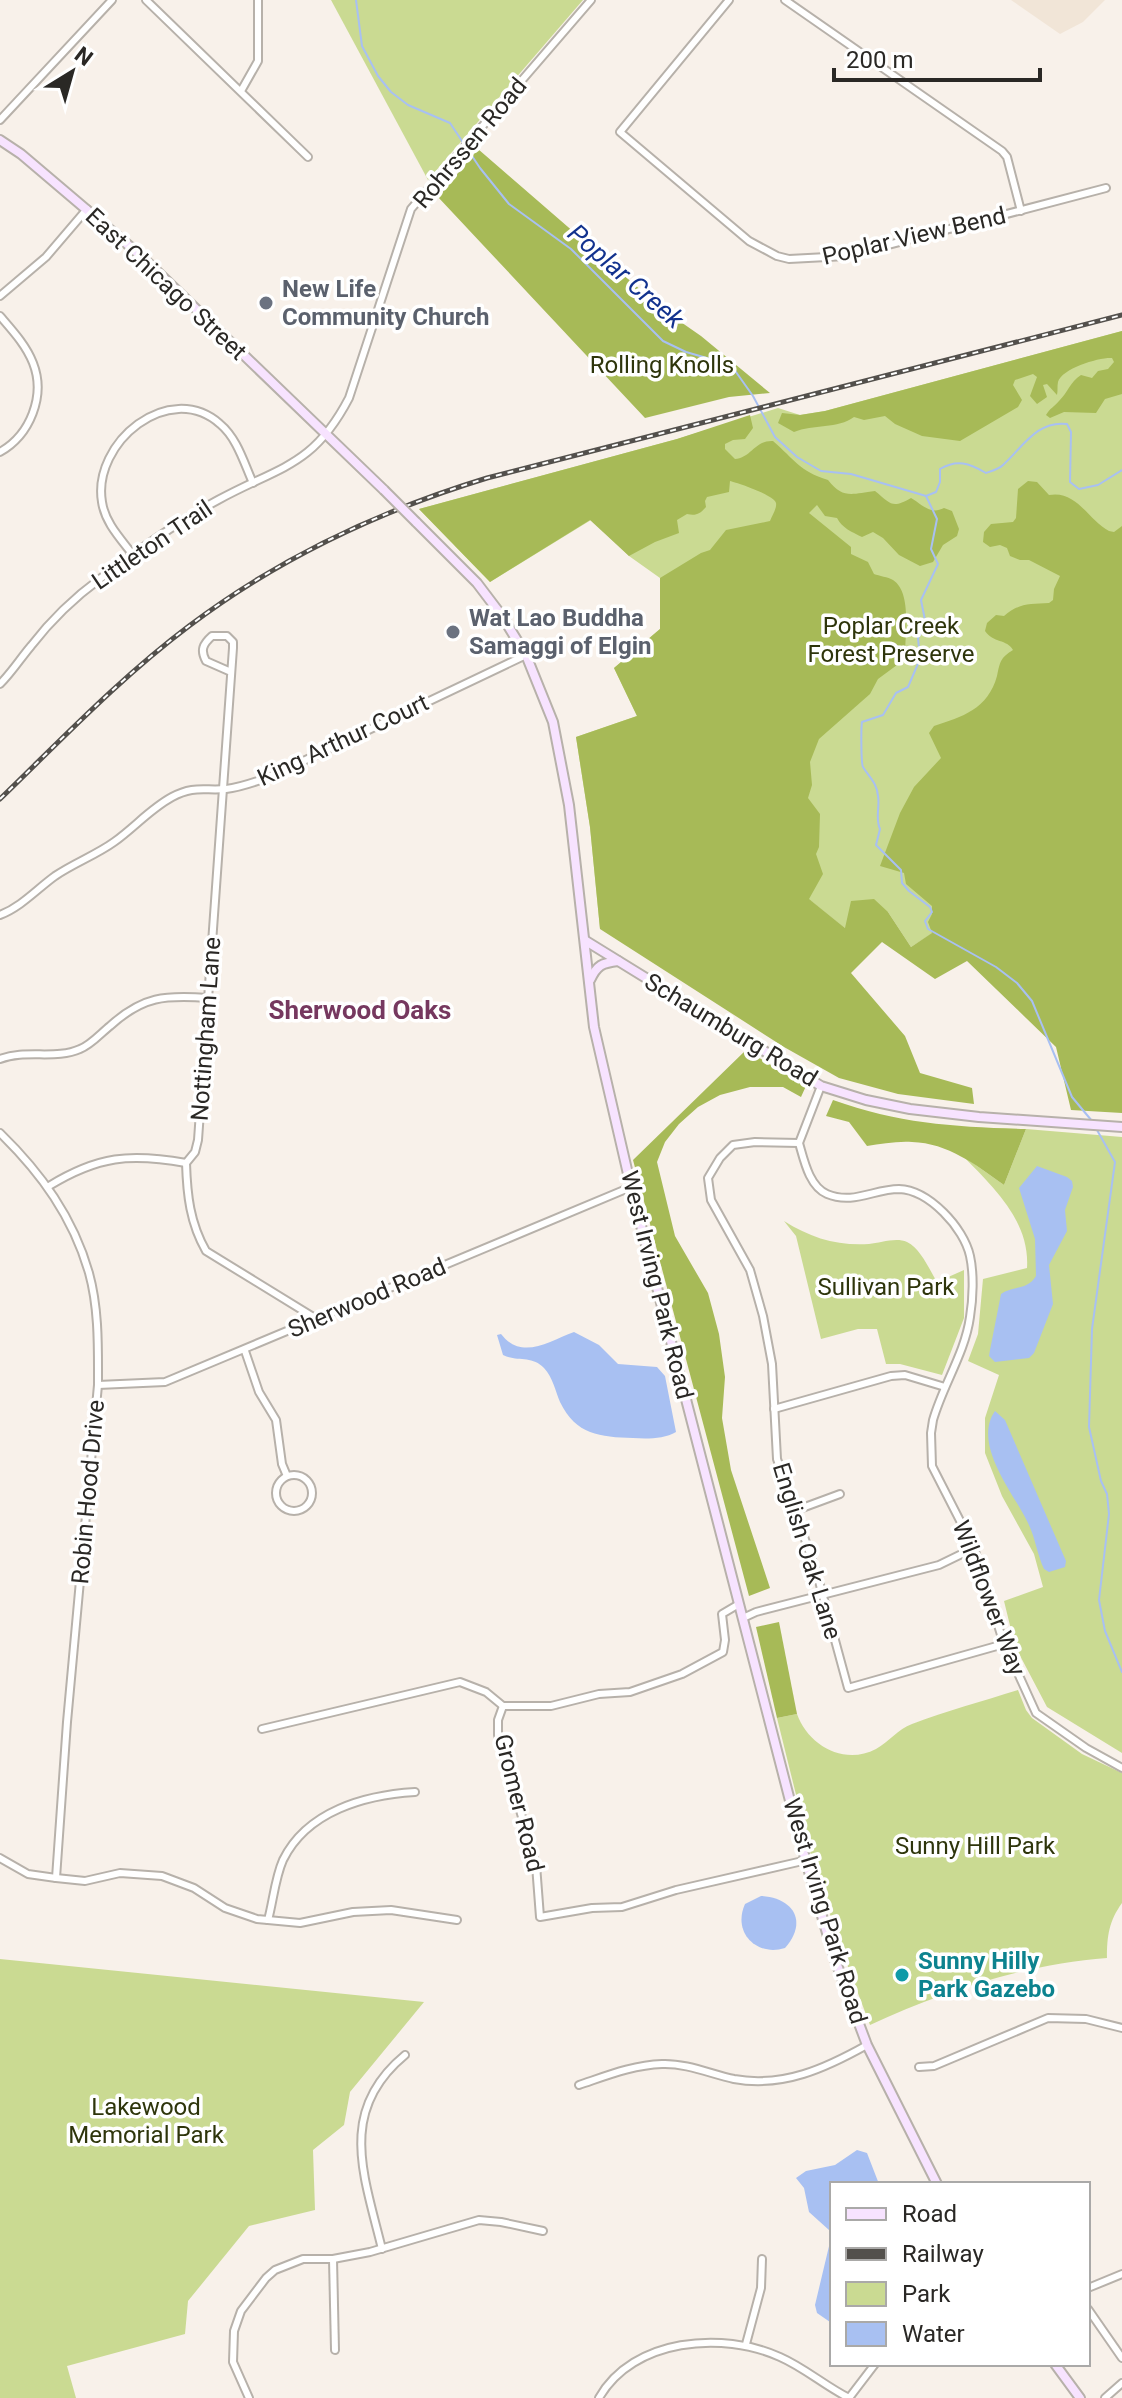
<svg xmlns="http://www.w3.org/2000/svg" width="1122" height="2398" font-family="Roboto,sans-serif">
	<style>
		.built { fill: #f1e5d7 }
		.green { fill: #cada92 }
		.forest { fill: #a7ba57 }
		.water { fill: #a8c0f2 }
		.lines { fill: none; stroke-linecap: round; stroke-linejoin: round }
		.stream { stroke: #a8c0f2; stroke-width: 2 }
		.street-casing { stroke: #b7b1aa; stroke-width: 10 }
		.secondary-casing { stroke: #b7b1aa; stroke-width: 12 }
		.street { stroke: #fff; stroke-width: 6 }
		.secondary { stroke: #f7e3ff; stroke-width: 8 }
		.rail-casing { stroke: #53504c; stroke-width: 5 }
		.rail { stroke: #fff; stroke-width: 2; stroke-dasharray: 6; stroke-linecap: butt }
		.secondary-bridge-casing { stroke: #b7b1aa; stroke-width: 12; stroke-linecap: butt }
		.secondary-bridge { stroke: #f7e3ff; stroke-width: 8 }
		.worship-dot { fill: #6b7280; stroke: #fff; stroke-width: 3 }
		.culture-dot { fill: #0f9aa8; stroke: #fff; stroke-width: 3 }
		.labels { text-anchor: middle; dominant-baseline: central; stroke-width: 7; stroke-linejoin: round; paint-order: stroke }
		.street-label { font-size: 24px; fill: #2a2825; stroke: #fff }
		.worship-label { font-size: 24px; font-weight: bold; fill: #5b616d; stroke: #fff; text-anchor: start }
		.park-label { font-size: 24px; fill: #2e350b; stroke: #fff }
		.culture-label { font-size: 24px; font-weight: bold; fill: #0d838f; stroke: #fff; text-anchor: start }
		.water-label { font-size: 26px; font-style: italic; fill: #12328e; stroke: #fff }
		.neighbourhood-label { font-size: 26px; font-weight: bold; fill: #76385f; stroke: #fff }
	</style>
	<rect width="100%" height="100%" fill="#f8f1ea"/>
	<!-- built -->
	<path class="built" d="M1011 0H1105L1083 22 1060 34Z"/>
	<!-- green -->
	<g class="green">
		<path d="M331 0H583L428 180Z"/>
		<path d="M1122 331V1105L1110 1056 933 933 911 947 888 912 846 929 811 901 600 929 590 827 576 737 637 716 614 668 660 629V578L629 556 591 520 490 582 419 509 677 439 778 408 800 415 825 411Z"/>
		<path d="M1026 1129 1122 1137V1753L1047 1707 1015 1646 1004 1601 1043 1587 1034 1554 1002 1496 985 1453V1418L999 1375 968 1361 978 1334 983 1279 1027 1268C1030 1221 994 1188 963 1156L1004 1185Z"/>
		<path d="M784 1221C811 1238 837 1246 869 1244 880 1243 896 1237 907 1242 921 1249 929 1269 937 1282L964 1270V1318L942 1375 900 1364H886L877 1329H858L821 1339 796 1236Z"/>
		<path d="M1018 1690 1026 1710 1032 1718 1082 1754 1122 1773V1903C1109 1921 1107 1936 1107 1958 1025 1964 944 1991 870 2025L842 1951 812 1859 777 1718 797 1714C808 1745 844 1766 876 1749 889 1742 898 1729 912 1724 946 1711 983 1701 1018 1690Z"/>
		<path d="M0 1959 424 2002 350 2092 344 2125 313 2150 315 2210 249 2226 188 2301 185 2334 67 2366 76 2398H0Z"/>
	</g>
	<!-- forest -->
	<g class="forest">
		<path d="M478 149 665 311 701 336 770 393 729 397 645 418 438 197Z"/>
		<path d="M1122 331V394L1105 399 1096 413 1064 412 1050 418 1046 415C1050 408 1054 407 1059 401 1068 392 1070 382 1081 375L1092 378 1098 371 1108 369 1114 362 1112 358C1100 357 1062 368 1058 382 1057 386 1058 391 1057 395L1047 384 1043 385 1047 397 1037 404 1030 396 1037 377 1033 374 1015 380 1013 385 1022 400 1018 407 960 441 922 436 895 424 885 416 864 420 854 417C838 429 813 424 794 432L778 423 782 413 800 415 825 411Z"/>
		<path d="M750 415 753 428 745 439 733 440 725 444V449L735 459C751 458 755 440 773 441 795 460 799 471 828 480 843 499 851 494 875 491 891 504 892 509 911 498 923 505 930 515 944 508L952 511 959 529 957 536 943 545 933 562 920 566 899 555 883 538 873 532 862 537C852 532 842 528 837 518L825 516 817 505 809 513 851 547V554L868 562 874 574C879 576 888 577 893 580 912 592 905 635 905 655L897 665 878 679 870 694 819 739 810 762 812 785 808 798 820 814 819 847 816 854 823 874 809 899 845 928 851 901 874 899 888 912 911 947 932 933 928 922 932 914V906L906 884 904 873 880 866 900 813 914 787 941 758 929 733 934 726C962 717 988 709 997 676 1000 662 1000 658 1013 650 1007 639 993 643 985 631L987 623 996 615 1004 616C1019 603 1030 604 1049 603L1053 600 1054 589 1060 576 1029 560H1020L1010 556 1007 548 1000 545 990 547 983 542 984 532 991 524 1013 522 1016 518 1018 489 1028 481 1037 482 1049 495C1077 490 1088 520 1109 531L1114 532 1122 526V1113L1071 1110 1056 1047 967 961 935 979 882 942 851 973 905 1036 920 1073 972 1088 974 1104 898 1094 839 1078 784 1047 600 929 590 827 576 737 637 716 614 668 660 629V578L701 553 710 550 726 530 770 521C772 516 777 508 776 503 774 495 738 483 730 481L729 492 707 497 705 501 706 507C700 514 696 516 687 514L677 520 679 533 655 542 629 556 590 520 490 582 419 509 677 439Z"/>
		<path d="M746 1050 806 1086 801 1097 783 1087H750L720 1095 698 1107 679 1124 665 1142 657 1162 675 1236 708 1293 719 1334 725 1377 722 1418 731 1470 770 1588 749 1596 633 1160Z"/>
		<path d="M833 1100C900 1124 956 1127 1026 1129L1004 1185C976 1165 948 1143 912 1142 897 1141 881 1144 867 1146L849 1122 826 1116Z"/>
		<path d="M779 1622 797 1714 777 1718 756 1627Z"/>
	</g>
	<!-- water -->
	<g class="water">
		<path d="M1037 1166 1067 1177 1072 1181 1073 1187 1065 1210 1067 1231 1049 1265 1053 1304 1034 1353 1029 1358 995 1362 989 1356 990 1350 1001 1294C1013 1285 1027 1291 1036 1276L1035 1239 1019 1188Z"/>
		<path d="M574 1332 599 1345 618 1364 657 1367 665 1376 676 1432C664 1439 647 1439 633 1438 600 1437 576 1435 560 1402 555 1390 553 1378 544 1368 532 1355 517 1362 503 1355L497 1335 501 1334C522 1361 549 1341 574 1332Z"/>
		<path d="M995 1411 1005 1420 1066 1561 1065 1567 1049 1572 1044 1569C1037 1554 1035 1536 1027 1521 1013 1492 972 1444 995 1411Z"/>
		<path d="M761 1896C794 1898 808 1922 785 1948 757 1957 732 1933 745 1904Z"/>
		<path d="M857 2150 867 2153 879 2184H832L830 2322 817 2313 815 2305 830 2242 829 2230 809 2212 804 2188 796 2178 806 2171 835 2165Z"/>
	</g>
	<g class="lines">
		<!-- stream -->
		<g class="stream">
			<path d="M356 0 362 46 378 76 391 92 408 105 450 123 480 168 509 204 571 249 663 341 686 352 731 365 753 396 775 437 797 457 821 471 851 474 926 496 936 492 940 482V469C957 459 969 463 986 473 992 471 999 469 1003 465 1022 448 1037 420 1067 424L1071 432 1070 482 1079 489 1098 485 1122 470"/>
			<path d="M926 496 937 519 931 549 938 564 921 600 926 625 918 638 920 659 908 687 896 693 883 715 862 722C861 727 861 764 863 767 869 777 877 783 878 796 880 807 875 818 880 829L876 845 901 870 902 883 909 891 930 907 932 912 925 921 928 929 996 967 1017 983 1032 1001 1072 1097 1092 1121"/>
			<path d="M1097 1130 1115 1162 1092 1329 1089 1427 1101 1481 1107 1494 1109 1514 1099 1600 1105 1631 1122 1672"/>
		</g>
		<defs>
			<g id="street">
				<path d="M146 0 308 157"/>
				<path d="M729 0 620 132 749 241 777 256 789 259 846 256 1106 188"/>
				<path d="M785 0 1002 151 1007 157 1021 211"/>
				<path d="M241 91 258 61V0"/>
				<path d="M0 120 112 0"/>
				<path d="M0 296 46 257 87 209"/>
				<path d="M0 316C12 330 26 345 33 363 46 396 30 435 0 452"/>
				<path d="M133 555C121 539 105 523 102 502 92 443 169 379 220 424 237 438 244 463 253 483"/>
				<path d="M231 672 206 661C200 650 203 644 212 636H227L233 642V648L198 1140 195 1152 186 1163C187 1195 190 1223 206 1251L315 1318"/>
				<path d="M0 684C12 672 20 659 31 646 51 620 75 597 101 578 138 550 177 522 218 500 280 466 313 467 349 398L411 209 591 0"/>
				<path d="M0 915C21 907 37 889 55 876 74 863 96 855 114 842 135 827 150 809 172 797 194 785 205 791 226 789 243 787 258 781 274 775L526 655"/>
				<path d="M0 1059C26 1049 56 1060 80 1049 91 1045 101 1033 110 1026 143 996 165 995 208 998"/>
				<path d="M821 1086 799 1143C804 1160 809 1186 827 1194 853 1205 874 1189 899 1189 929 1190 964 1228 970 1256 974 1274 973 1299 970 1317 965 1353 943 1385 933 1420L931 1433 932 1466 974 1548 1002 1638 1036 1713 1086 1748 1122 1768"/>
				<path d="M0 1133C41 1173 73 1217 89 1273 99 1309 98 1348 98 1385L67 1722 56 1878"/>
				<path d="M799 1143 755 1142 733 1145 720 1158 708 1178 711 1200 750 1270 763 1316 772 1364 777 1459 817 1574 848 1688 1004 1644"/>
				<path d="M49 1186C98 1156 130 1153 186 1163"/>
				<path d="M245 1351 259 1392 276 1420 282 1464 287 1476"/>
				<path d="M98 1385 165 1382 631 1187"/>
				<path d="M774 1409 891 1376 905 1375 945 1387"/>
				<circle cx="294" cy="1493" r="18"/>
				<path d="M794 1511 840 1494"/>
				<path d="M743 1618 756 1612 939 1565 974 1548"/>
				<path d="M503 1706 498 1720V1735L536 1865 540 1917 592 1908 622 1907 676 1890 807 1860"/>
				<path d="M503 1706H551L599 1694 630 1692 682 1674 723 1652 725 1640 722 1614 739 1604"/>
				<path d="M262 1729 460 1682 486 1692 503 1706"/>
				<path d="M0 1858 28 1874 56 1878 85 1881 120 1873 162 1876 194 1888 225 1908 257 1919 300 1923 353 1912 391 1910 457 1920"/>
				<path d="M268 1920C273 1902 275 1878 283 1860 307 1811 365 1795 415 1792"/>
				<path d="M919 2067 934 2066 1048 2018 1086 2019 1122 2028"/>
				<path d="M579 2085C606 2076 633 2065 662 2064 686 2063 711 2074 734 2079 783 2088 826 2068 867 2045"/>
				<path d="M382 2249C364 2175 337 2111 405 2055"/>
				<path d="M333 2259 335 2350"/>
				<path d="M1088 2288 1122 2274"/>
				<path d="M1088 2309 1122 2358"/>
				<path d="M746 2344 761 2288 762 2259"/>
				<path d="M249 2398 233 2362 234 2331 241 2311 266 2278 275 2270 303 2259H333L370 2252 479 2220 501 2222 543 2231"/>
				<path d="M599 2398C633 2338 723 2331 780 2357 805 2368 825 2386 849 2398L875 2364"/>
				<path d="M1105 2398 1122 2383"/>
			</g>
			<g id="secondary">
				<path d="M0 140 21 154 140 255 384 490"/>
				<path d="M416 522 477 583 502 616 526 655 553 722 569 805 594 1027 631 1187 803 1851 834 1957 867 2045 937 2184"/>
				<path d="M586 941 821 1086 866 1100 910 1109 979 1117 1122 1127"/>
				<path d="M590 980C597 965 602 963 618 961"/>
				<path d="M1055 2364 1080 2398"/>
			</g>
		</defs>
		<!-- street casing -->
		<use href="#street" class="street-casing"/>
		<!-- secondary casing -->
		<use href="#secondary" class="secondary-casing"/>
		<!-- street -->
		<use href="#street" class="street"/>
		<!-- secondary -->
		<use href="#secondary" class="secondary"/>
		<defs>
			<path id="rail" d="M0 799C61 740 121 677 189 626 279 558 379 511 487 478L1122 315"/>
		</defs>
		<!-- rail casing -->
		<use href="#rail" class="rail-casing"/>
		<!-- rail -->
		<use href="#rail" class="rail"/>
		<defs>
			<path id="secondary-bridge" d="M384 490 416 522"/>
		</defs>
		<!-- secondary-bridge casing -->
		<use href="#secondary-bridge" class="secondary-bridge-casing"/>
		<!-- secondary-bridge -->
		<use href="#secondary-bridge" class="secondary-bridge"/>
	</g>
	<!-- markers -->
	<g class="worship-dot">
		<circle cx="266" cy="303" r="8"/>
		<circle cx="453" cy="632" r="8"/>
	</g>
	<circle class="culture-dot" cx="902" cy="1975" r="8"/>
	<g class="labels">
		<!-- street labels -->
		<g class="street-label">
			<text transform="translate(470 143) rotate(-50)">Rohrssen Road</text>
			<text transform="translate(914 236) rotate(-13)">Poplar View Bend</text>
			<text transform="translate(166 284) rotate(43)">East Chicago Street</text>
			<text transform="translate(152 545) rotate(-34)">Littleton Trail</text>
			<text transform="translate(343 740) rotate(-25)">King Arthur Court</text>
			<text transform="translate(206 1029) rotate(-86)">Nottingham Lane</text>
			<text transform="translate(731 1030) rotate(31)">Schaumburg Road</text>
			<text transform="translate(657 1285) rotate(76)">West Irving Park Road</text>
			<text transform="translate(367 1298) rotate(-23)">Sherwood Road</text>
			<text transform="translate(88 1492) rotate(-85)">Robin Hood Drive</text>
			<text transform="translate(807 1551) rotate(73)">English Oak Lane</text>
			<text transform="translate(989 1598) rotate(69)">Wildflower Way</text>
			<text transform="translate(519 1803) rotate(76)">Gromer Road</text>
			<text transform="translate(825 1911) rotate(73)">West Irving Park Road</text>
		</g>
		<!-- worship labels -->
		<g class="worship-label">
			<text x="282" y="289">New Life<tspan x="282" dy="28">Community Church</tspan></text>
			<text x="469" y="618">Wat Lao Buddha<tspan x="469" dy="28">Samaggi of Elgin</tspan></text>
		</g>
		<!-- park labels -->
		<g class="park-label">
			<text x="662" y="365">Rolling Knolls</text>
			<text x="891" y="626">Poplar Creek<tspan x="891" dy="28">Forest Preserve</tspan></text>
			<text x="886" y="1287">Sullivan Park</text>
			<text x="975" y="1846">Sunny Hill Park</text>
			<text x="146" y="2107">Lakewood<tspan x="146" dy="28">Memorial Park</tspan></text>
		</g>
		<!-- culture labels -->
		<g class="culture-label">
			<text x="918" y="1961">Sunny Hilly<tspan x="918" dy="28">Park Gazebo</tspan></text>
		</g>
		<!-- water labels -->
		<g class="water-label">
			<text transform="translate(626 276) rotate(41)">Poplar Creek</text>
		</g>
		<!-- neighbourhood labels -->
		<g class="neighbourhood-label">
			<text x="360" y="1010">Sherwood Oaks</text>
		</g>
	</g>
	<!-- legend -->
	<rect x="830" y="2182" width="260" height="184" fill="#ffffff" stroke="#aaa9a8" stroke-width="2"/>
	<rect x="846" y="2208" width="40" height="12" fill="#f7e3ff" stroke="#aaa9a8" stroke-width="2"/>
	<text x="902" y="2222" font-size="24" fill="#2a2825">Road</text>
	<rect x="846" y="2248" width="40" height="12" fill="#53504c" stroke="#aaa9a8" stroke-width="2"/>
	<text x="902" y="2262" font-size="24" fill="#2a2825">Railway</text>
	<rect x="846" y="2282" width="40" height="24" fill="#cada92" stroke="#aaa9a8" stroke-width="2"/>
	<text x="902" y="2302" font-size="24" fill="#2a2825">Park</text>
	<rect x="846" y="2322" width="40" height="24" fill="#a8c0f2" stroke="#aaa9a8" stroke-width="2"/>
	<text x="902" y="2342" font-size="24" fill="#2a2825">Water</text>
	<!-- north arrow -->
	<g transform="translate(72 72) rotate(37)" stroke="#ffffff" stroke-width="6" paint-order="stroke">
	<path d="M0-6L14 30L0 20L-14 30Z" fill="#2a2825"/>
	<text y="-12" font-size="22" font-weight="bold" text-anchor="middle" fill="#2a2825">N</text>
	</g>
	<!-- scale -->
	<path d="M834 68v12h206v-12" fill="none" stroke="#2a2825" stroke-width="4"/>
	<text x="846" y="68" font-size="24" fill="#2a2825" stroke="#ffffff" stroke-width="6" paint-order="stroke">200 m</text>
</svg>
